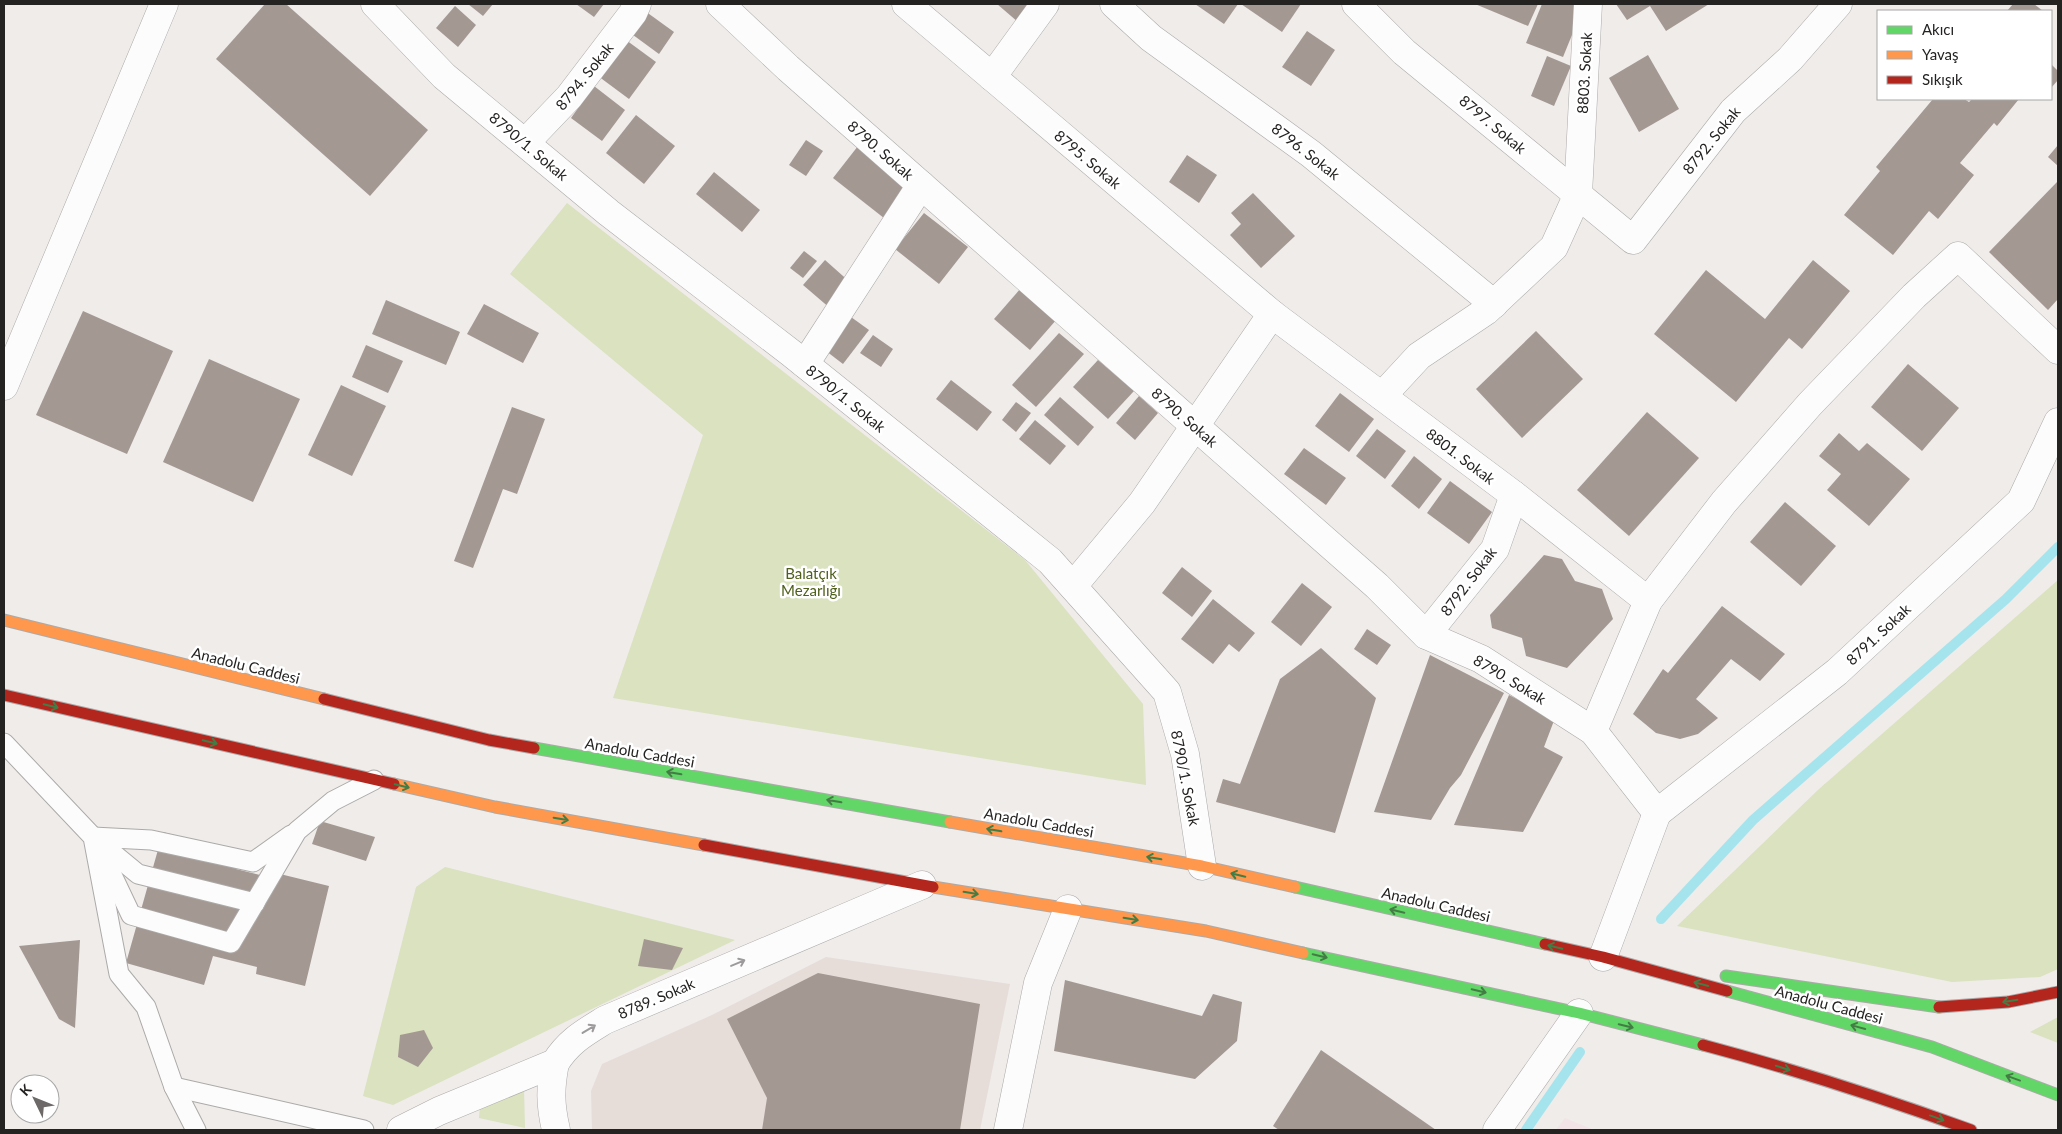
<svg xmlns="http://www.w3.org/2000/svg" width="2062" height="1134" font-family="Lato,sans-serif">
	<style>
		.built { fill: #e6ddd9 }
		.industrial { fill: #f2e3e7 }
		.green { fill: #dae2bf }
		.lines { fill: none; stroke-linecap: round; stroke-linejoin: round }
		.stream { stroke: #a6e4ed; stroke-width: 10 }
		.building { fill: #a49892 }
		.lane-casing { stroke: #acaaa9; stroke-width: 21 }
		.street-casing { stroke: #acaaa9; stroke-width: 29 }
		.fast-casing { stroke: #acaaa9; stroke-width: 13 }
		.slow-casing { stroke: #acaaa9; stroke-width: 13 }
		.jam-casing { stroke: #acaaa9; stroke-width: 13 }
		.lane { stroke: #fdfcfc; stroke-width: 19 }
		.street { stroke: #fdfcfc; stroke-width: 28 }
		.fast { stroke: #63d668; stroke-width: 11 }
		.slow { stroke: #ff974d; stroke-width: 11 }
		.jam { stroke: #b3261e; stroke-width: 11 }
		.oneway { stroke: #447c45 }
		.oneway2 { stroke: #9c9a9a }
		.labels { text-anchor: middle; dominant-baseline: central; stroke-width: 5; stroke-linejoin: round; paint-order: stroke }
		.street-label { font-size: 15px; fill: #252322; stroke: #fff }
		.park-label { font-size: 15px; fill: #4f5f1b; stroke: #fff }
	</style>
	<rect width="100%" height="100%" fill="#efecea"/>
	<!-- built -->
	<path class="built" d="M826 957 1010 984 980 1130H592L591 1091 602 1064 712 1015Z"/>
	<!-- industrial -->
	<path class="industrial" d="M1565 1118 1594 1130H1556Z"/>
	<!-- green -->
	<g class="green">
		<path d="M567 203 1025 560 1143 704 1146 785 613 698 703 435 510 274Z"/>
		<path d="M2058 580V969L2040 977 1952 982 1677 926 1819 789Z"/>
		<path d="M445 867 735 940 393 1105 363 1096 416 887Z"/>
		<path d="M2058 1017V1043L2030 1032Z"/>
		<path d="M524 1089 525 1128 479 1118 480 1106Z"/>
	</g>
	<g class="lines">
		<!-- stream -->
		<g class="stream">
			<path d="M1661 919 1753 820 2006 599 2058 547"/>
			<path d="M1526 1130 1580 1052"/>
		</g>
	</g>
	<!-- building -->
	<g class="building">
		<path d="M265 4H286L428 130 370 196 216 59Z"/>
		<path d="M468 4H493L483 16Z"/>
		<path d="M576 4H604L594 17Z"/>
		<path d="M997 4H1033L1018 22Z"/>
		<path d="M1195 4H1238L1224 24Z"/>
		<path d="M1241 4H1301L1282 32Z"/>
		<path d="M1475 4H1538L1528 26Z"/>
		<path d="M1542 4H1571L1583 8 1563 57 1526 43Z"/>
		<path d="M1616 4H1709L1666 31 1650 6 1627 20Z"/>
		<path d="M2013 4H2034L2043 11H2007Z"/>
		<path d="M455 6 476 25 458 47 436 28Z"/>
		<path d="M645 11 674 32 659 54 629 32Z"/>
		<path d="M1307 31 1335 50 1311 86 1282 67Z"/>
		<path d="M626 40 656 62 629 99 598 76Z"/>
		<path d="M1648 55 1679 109 1639 132 1609 78Z"/>
		<path d="M1547 56 1571 66 1554 106 1531 96Z"/>
		<path d="M2051 64 2058 71V80L2051 88Z"/>
		<path d="M594 86 625 110 602 141 571 118Z"/>
		<path d="M1933 99H1964L1969 102 1972 99H2019L1997 126 1994 123 1960 163 1974 175 1938 219 1929 211 1893 255 1844 215 1880 171 1876 167Z"/>
		<path d="M636 115 675 146 644 184 606 153Z"/>
		<path d="M806 140 823 151 806 176 789 165Z"/>
		<path d="M2058 145V166L2048 157Z"/>
		<path d="M858 146 914 190 889 222 833 178Z"/>
		<path d="M1187 155 1217 175 1199 203 1169 182Z"/>
		<path d="M714 172 760 210 742 232 696 194Z"/>
		<path d="M2058 181V299L2048 310 1989 252Z"/>
		<path d="M1253 193 1295 236 1261 268 1230 235 1241 224 1231 213Z"/>
		<path d="M924 213 968 247 939 284 895 249Z"/>
		<path d="M804 251 817 261 803 278 790 268Z"/>
		<path d="M825 260 852 284 831 309 803 285Z"/>
		<path d="M1813 260 1850 291 1802 349 1789 338 1736 402 1654 334 1706 270 1765 319Z"/>
		<path d="M1021 288 1057 319 1030 350 994 319Z"/>
		<path d="M386 300 460 332 446 365 372 334Z"/>
		<path d="M484 304 539 333 523 363 467 334Z"/>
		<path d="M83 311 173 351 127 454 36 415Z"/>
		<path d="M851 317 869 330 843 364 826 351Z"/>
		<path d="M1536 331 1583 379 1522 438 1476 389Z"/>
		<path d="M1059 333 1084 354 1036 407 1012 385Z"/>
		<path d="M873 335 893 349 881 367 860 353Z"/>
		<path d="M366 345 403 361 388 393 352 377Z"/>
		<path d="M209 359 300 399 253 502 163 462Z"/>
		<path d="M1098 360 1134 391 1108 419 1073 387Z"/>
		<path d="M1908 364 1959 408 1922 451 1871 407Z"/>
		<path d="M951 380 992 412 977 431 936 399Z"/>
		<path d="M341 385 386 406 352 476 308 455Z"/>
		<path d="M1340 393 1374 419 1349 452 1315 426Z"/>
		<path d="M1139 396 1158 413 1135 440 1116 423Z"/>
		<path d="M1060 397 1094 427 1078 446 1044 415Z"/>
		<path d="M1016 402 1031 413 1016 432 1002 420Z"/>
		<path d="M512 407 545 419 517 494 503 489 473 568 454 561Z"/>
		<path d="M1647 412 1699 458 1629 536 1577 490Z"/>
		<path d="M1035 420 1066 446 1050 465 1019 439Z"/>
		<path d="M1377 429 1406 451 1385 479 1356 456Z"/>
		<path d="M1839 433 1859 451 1867 443 1910 479 1869 526 1827 490 1841 474 1819 456Z"/>
		<path d="M1304 448 1346 478 1326 505 1284 474Z"/>
		<path d="M1414 456 1442 479 1419 509 1391 486Z"/>
		<path d="M1450 481 1492 512 1469 544 1427 513Z"/>
		<path d="M1785 502 1836 546 1801 586 1750 542Z"/>
		<path d="M1544 555 1562 559 1575 581 1602 589 1613 619 1567 668 1526 656 1522 638 1492 628 1490 615Z"/>
		<path d="M1182 567 1212 591 1192 617 1162 593Z"/>
		<path d="M1302 583 1332 607 1301 646 1271 622Z"/>
		<path d="M1213 599 1255 633 1239 652 1229 644 1213 664 1181 639Z"/>
		<path d="M1722 606 1785 654 1760 681 1731 659 1696 699 1718 718 1698 734 1680 739 1656 733 1633 714 1663 669 1668 673Z"/>
		<path d="M1367 629 1391 645 1377 665 1354 649Z"/>
		<path d="M1321 648 1376 698 1335 833 1216 802 1223 779 1240 784 1280 679Z"/>
		<path d="M1430 655 1504 693 1461 775 1450 788 1431 820 1374 812Z"/>
		<path d="M1509 695 1555 718 1544 747 1563 757 1523 832 1454 825Z"/>
		<path d="M320 821 375 837 366 861 312 844Z"/>
		<path d="M163 832 241 853 236 869 280 880V874L329 886 305 986 256 974 257 967 213 956 204 985 126 963Z"/>
		<path d="M644 939 683 948 672 970 638 966Z"/>
		<path d="M80 940 75 1028 59 1019 19 946Z"/>
		<path d="M818 973 980 1004 960 1130H762L767 1098 727 1019Z"/>
		<path d="M1065 980 1202 1016 1213 994 1242 1002 1237 1041 1195 1079 1054 1051Z"/>
		<path d="M424 1030 433 1048 418 1067 398 1057 400 1035Z"/>
		<path d="M1321 1050 1436 1130H1279L1273 1126Z"/>
	</g>
	<g class="lines">
		<defs>
			<g id="lane">
				<path d="M4 743 93 837 119 974 146 1007 174 1087 196 1130"/>
				<path d="M93 837 151 840 253 862 291 835"/>
				<path d="M98 841 138 874 255 903"/>
				<path d="M104 858 131 915 231 943 297 831 333 801 374 780"/>
				<path d="M174 1087 364 1130"/>
			</g>
			<g id="street">
				<path d="M375 4 444 76 609 213 791 353 1050 561 1167 692 1185 754 1202 866"/>
				<path d="M720 4 788 68 1377 586 1426 635 1481 659 1593 731 1657 813"/>
				<path d="M906 4 1272 314 1514 495 1648 601"/>
				<path d="M1114 4 1151 38 1311 154 1494 304"/>
				<path d="M1356 4 1404 52 1633 240 1733 111 1790 59 1838 4"/>
				<path d="M992 77 1045 4"/>
				<path d="M525 143 569 97 633 13 637 4"/>
				<path d="M805 364 921 185"/>
				<path d="M4 386 164 4"/>
				<path d="M1382 396 1419 356 1486 311 1554 247 1578 194 1588 4"/>
				<path d="M1073 586 1142 503 1272 314"/>
				<path d="M1426 635 1495 549 1514 495"/>
				<path d="M1593 731 1648 601 1724 502 1810 404 1914 296 1958 256 2058 350"/>
				<path d="M1657 813 1837 672 2021 501 2058 422"/>
				<path d="M1603 957 1657 813"/>
				<path d="M555 1063C550 1088 550 1104 556 1130"/>
				<path d="M401 1130 439 1111 555 1063C569 1041 584 1033 605 1020L922 885"/>
				<path d="M1008 1130 1038 983 1068 909"/>
				<path d="M1497 1130 1579 1013"/>
			</g>
			<g id="fast">
				<path d="M534 748 950 822"/>
				<path d="M1295 887 1545 944"/>
				<path d="M1303 953 1579 1013 1703 1045"/>
				<path d="M1726 976 1939 1007"/>
				<path d="M1727 991 1932 1047 2058 1095"/>
			</g>
			<g id="slow">
				<path d="M4 620 324 699"/>
				<path d="M394 784 495 807 704 845"/>
				<path d="M950 822 1202 866 1295 887"/>
				<path d="M933 887 1206 931 1303 953"/>
			</g>
			<g id="jam">
				<path d="M4 695 394 784"/>
				<path d="M324 699 489 740 534 748"/>
				<path d="M704 845 933 887"/>
				<path d="M1545 944 1603 957 1727 991"/>
				<path d="M1939 1007 2008 1002 2058 992"/>
				<path d="M1703 1045C1793 1069 1883 1098 1971 1130"/>
			</g>
		</defs>
		<!-- lane casing -->
		<use href="#lane" class="lane-casing"/>
		<!-- street casing -->
		<use href="#street" class="street-casing"/>
		<!-- fast casing -->
		<use href="#fast" class="fast-casing"/>
		<!-- slow casing -->
		<use href="#slow" class="slow-casing"/>
		<!-- jam casing -->
		<use href="#jam" class="jam-casing"/>
		<!-- lane -->
		<use href="#lane" class="lane"/>
		<!-- street -->
		<use href="#street" class="street"/>
		<!-- fast -->
		<use href="#fast" class="fast"/>
		<!-- slow -->
		<use href="#slow" class="slow"/>
		<!-- jam -->
		<use href="#jam" class="jam"/>
	</g>
	<!-- one-way arrows -->
	<defs><path id="oneway-shaft" d="M-6 0H5M1.5-3L5.5 0L1.5 3" fill="none" stroke-width="1.6" stroke-linecap="round" stroke-linejoin="round" transform="scale(1.25)"/></defs>
	<g class="oneway">
		<use href="#oneway-shaft" transform="translate(51 706) rotate(13)"/>
		<use href="#oneway-shaft" transform="translate(210 742) rotate(13)"/>
		<use href="#oneway-shaft" transform="translate(674 773) rotate(-170)"/>
		<use href="#oneway-shaft" transform="translate(402 786) rotate(13)"/>
		<use href="#oneway-shaft" transform="translate(834 801) rotate(-170)"/>
		<use href="#oneway-shaft" transform="translate(561 819) rotate(10)"/>
		<use href="#oneway-shaft" transform="translate(994 830) rotate(-170)"/>
		<use href="#oneway-shaft" transform="translate(1154 858) rotate(-170)"/>
		<use href="#oneway-shaft" transform="translate(1238 875) rotate(-167)"/>
		<use href="#oneway-shaft" transform="translate(971 893) rotate(9)"/>
		<use href="#oneway-shaft" transform="translate(1397 911) rotate(-167)"/>
		<use href="#oneway-shaft" transform="translate(1131 919) rotate(9)"/>
		<use href="#oneway-shaft" transform="translate(1555 947) rotate(-167)"/>
		<use href="#oneway-shaft" transform="translate(1320 956) rotate(13)"/>
		<use href="#oneway-shaft" transform="translate(1701 984) rotate(-165)"/>
		<use href="#oneway-shaft" transform="translate(1479 991) rotate(13)"/>
		<use href="#oneway-shaft" transform="translate(2010 1001) rotate(170)"/>
		<use href="#oneway-shaft" transform="translate(1626 1026) rotate(14)"/>
		<use href="#oneway-shaft" transform="translate(1858 1027) rotate(-165)"/>
		<use href="#oneway-shaft" transform="translate(1783 1068) rotate(18)"/>
		<use href="#oneway-shaft" transform="translate(2013 1078) rotate(-160)"/>
		<use href="#oneway-shaft" transform="translate(1937 1118) rotate(20)"/>
	</g>
	<g class="oneway2">
		<use href="#oneway-shaft" transform="translate(738 963) rotate(-23)"/>
		<use href="#oneway-shaft" transform="translate(589 1029) rotate(-31)"/>
	</g>
	<g class="labels">
		<!-- street labels -->
		<g class="street-label">
			<text transform="translate(1584 73) rotate(-87)">8803. Sokak</text>
			<text transform="translate(584 76) rotate(-51)">8794. Sokak</text>
			<text transform="translate(1493 124) rotate(40)">8797. Sokak</text>
			<text transform="translate(1711 140) rotate(-51)">8792. Sokak</text>
			<text transform="translate(529 146) rotate(40)">8790/1. Sokak</text>
			<text transform="translate(881 150) rotate(41)">8790. Sokak</text>
			<text transform="translate(1306 151) rotate(38)">8796. Sokak</text>
			<text transform="translate(1088 159) rotate(40)">8795. Sokak</text>
			<text transform="translate(846 398) rotate(39)">8790/1. Sokak</text>
			<text transform="translate(1185 417) rotate(41)">8790. Sokak</text>
			<text transform="translate(1461 456) rotate(37)">8801. Sokak</text>
			<text transform="translate(1468 581) rotate(-53)">8792. Sokak</text>
			<text transform="translate(1878 634) rotate(-43)">8791. Sokak</text>
			<text transform="translate(246 665) rotate(14)">Anadolu Caddesi</text>
			<text transform="translate(1510 679) rotate(31)">8790. Sokak</text>
			<text transform="translate(640 752) rotate(10)">Anadolu Caddesi</text>
			<text transform="translate(1186 778) rotate(79)">8790/1. Sokak</text>
			<text transform="translate(1039 822) rotate(10)">Anadolu Caddesi</text>
			<text transform="translate(1436 904) rotate(13)">Anadolu Caddesi</text>
			<text transform="translate(656 998) rotate(-23)">8789. Sokak</text>
			<text transform="translate(1829 1004) rotate(15)">Anadolu Caddesi</text>
		</g>
		<!-- park labels -->
		<g class="park-label">
			<text x="811" y="573">Balatçık<tspan x="811" dy="17">Mezarlığı</tspan></text>
		</g>
	</g>
	<!-- border -->
	<rect width="2062" height="1134" fill="none" stroke="#252322" stroke-width="10"/>
	<!-- legend -->
	<rect x="1877" y="10" width="175" height="90" fill="#ffffff" stroke="#a8a7a7"/>
	<rect x="1887" y="26" width="25" height="8" fill="#63d668" stroke="#a8a7a7"/>
	<text x="1922" y="35" font-size="15" fill="#252322">Akıcı</text>
	<rect x="1887" y="51" width="25" height="8" fill="#ff974d" stroke="#a8a7a7"/>
	<text x="1922" y="60" font-size="15" fill="#252322">Yavaş</text>
	<rect x="1887" y="76" width="25" height="8" fill="#b3261e" stroke="#a8a7a7"/>
	<text x="1922" y="85" font-size="15" fill="#252322">Sıkışık</text>
	<!-- north arrow -->
	<g transform="translate(35 1099) rotate(313)"><circle r="24" fill="#ffffff" stroke="#a8a7a7"/>
	<path d="M0-4L9 19L0 12L-9 19Z" fill="#6c6968"/>
	<text y="-8" font-size="14" font-weight="bold" text-anchor="middle" fill="#252322">K</text>
	</g>
</svg>
